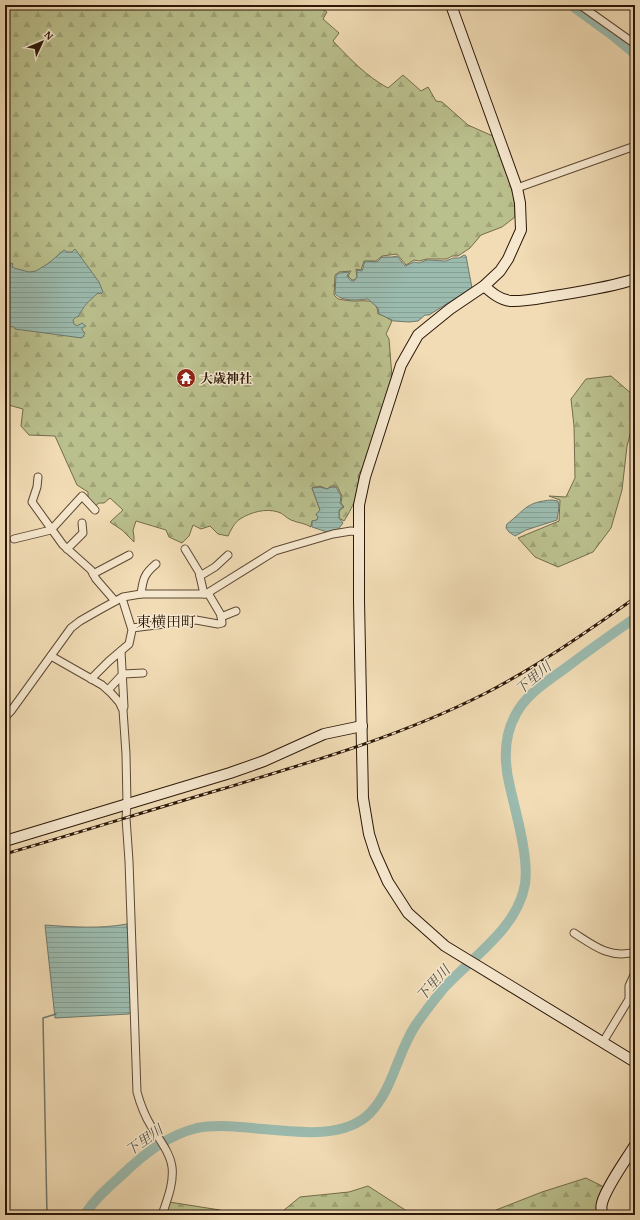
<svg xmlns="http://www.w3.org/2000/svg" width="640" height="1220" font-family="'Gentium Book Plus','Noto Serif JP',serif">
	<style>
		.forest { fill: url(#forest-firs); stroke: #736c4a }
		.water { fill: url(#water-rules); stroke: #6f796c }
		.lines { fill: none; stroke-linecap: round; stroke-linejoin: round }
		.stream { stroke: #6f796c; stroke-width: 1.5 }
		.river { stroke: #9bbbaf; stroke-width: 10 }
		.street-casing { stroke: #5d4833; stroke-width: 9 }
		.secondary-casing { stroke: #2c1708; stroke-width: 12 }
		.street { stroke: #f6e8cf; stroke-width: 7 }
		.secondary { stroke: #f6e8cf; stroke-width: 10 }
		.rail-casing { stroke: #2c1708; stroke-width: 3 }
		.rail { stroke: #f6e8cf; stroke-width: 1.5; stroke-dasharray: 4.5; stroke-linecap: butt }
		.labels { text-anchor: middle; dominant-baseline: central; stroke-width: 3; stroke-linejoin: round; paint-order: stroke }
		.poi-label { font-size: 13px; font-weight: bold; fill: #2c1708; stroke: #f6e8cf; text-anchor: start }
		.water-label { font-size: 14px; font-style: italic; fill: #535042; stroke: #f6e8cf }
		.quarter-label { font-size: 15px; fill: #2c1708; stroke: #f6e8cf }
	</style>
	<defs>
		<pattern id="forest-firs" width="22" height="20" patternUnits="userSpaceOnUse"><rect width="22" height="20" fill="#bac08d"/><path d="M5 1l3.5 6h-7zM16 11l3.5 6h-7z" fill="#a0a478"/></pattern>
		<pattern id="water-rules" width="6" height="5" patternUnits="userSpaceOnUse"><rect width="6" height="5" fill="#9bbbaf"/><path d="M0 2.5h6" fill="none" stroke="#86a095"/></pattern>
	</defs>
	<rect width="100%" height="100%" fill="#f1dcb5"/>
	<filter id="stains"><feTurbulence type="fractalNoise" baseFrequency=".005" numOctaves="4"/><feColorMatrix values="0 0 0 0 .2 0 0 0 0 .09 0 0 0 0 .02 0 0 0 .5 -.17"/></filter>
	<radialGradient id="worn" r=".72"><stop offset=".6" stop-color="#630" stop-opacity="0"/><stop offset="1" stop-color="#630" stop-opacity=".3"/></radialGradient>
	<!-- forest -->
	<g class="forest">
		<path d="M5 5H316L327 12 323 19 339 33 333 41C350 59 366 76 388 88L403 75 421 91 428 87 436 101 442 102 468 125 495 137 514 197 515 217 502 227 481 235 470 248 458 256H452L447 259H427L419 261 414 260 406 265 397 254 382 256 376 261H364L361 270 356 269 357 277 354 280H352L348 276 351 271 339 272 335 275 334 295 338 299C344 300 349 301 354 301 367 301 377 298 378 314L383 315 392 321 386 334 389 339 392 377 364 465 358 476C362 490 351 510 344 521L339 518V511L344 507 341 503 342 496 337 486H331L327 489 320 486 312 488 320 510 316 514 318 517 317 520 312 521 311 527C305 523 298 523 291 520 286 518 283 513 278 512 266 508 251 512 240 519 234 523 231 530 228 536L218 534 210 526 201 529 193 525 189 536 182 543 169 537 166 530 136 521 133 530 134 537V542L122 530 110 522 123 510 110 498 104 503H99L95 506 88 499V492L77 485 55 436 29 435 21 426 23 409 5 404Z"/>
		<path d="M611 376 633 395 634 420 627 446 622 490 611 528 593 552 558 567 535 557 518 538 559 521 560 500 549 496 566 497 575 478 574 426 571 399 586 379Z"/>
		<path d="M586 1178 606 1188 598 1215H492L496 1210 542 1192Z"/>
		<path d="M368 1186 413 1215H278L300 1197 349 1192Z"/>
		<path d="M169 1202 220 1210 228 1215H164Z"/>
	</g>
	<!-- water -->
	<g class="water">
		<path d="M75 249 99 282 103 292 101 294 98 293C87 303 85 304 78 317H76L73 320 74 324 77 326 82 323 86 326 82 328V330L85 333 82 338 15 329 14 327 5 326V298L8 297 5 292 7 287 5 284 11 263 13 264 12 266 14 268 29 272 36 271 49 263 64 250 67 252H72Z"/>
		<path d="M464 255 466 256 472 288 429 315H425L418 321 409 322 394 321 379 314 378 308 368 299C357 300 343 302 335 294L336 275 340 273 349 272 347 276 351 281H354L357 277V270L362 271 365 261 377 262 382 257H392L397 256 405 266 414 262 419 263 427 260 446 261 453 258H459Z"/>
		<path d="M320 487 327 489 331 487H336L341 496 340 503 343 507 339 510V518L343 523 336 532 330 533 312 527V521L317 520 318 517 316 514 320 510 312 488Z"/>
		<path d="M552 500 558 501 559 507 557 520 526 530 515 536 509 532 506 528 507 524C526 509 526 502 552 500Z"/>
		<path d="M127 924 133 1007 129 1014 55 1018 45 925C73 927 100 929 127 924Z"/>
	</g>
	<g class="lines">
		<!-- stream -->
		<path class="stream" d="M47 1215 43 1018 56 1014"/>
		<!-- river -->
		<g class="river">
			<path d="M571 5 612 35 635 54"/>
			<path d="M85 1215C94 1199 109 1187 123 1174 144 1154 168 1135 197 1128 247 1118 332 1152 370 1113 393 1089 397 1054 415 1026 424 1013 433 1001 443 989 472 957 518 928 525 884 529 857 516 814 510 787 504 763 503 737 516 714 526 694 549 680 567 667 589 650 612 634 635 618"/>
		</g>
		<defs>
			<g id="street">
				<path d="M580 5 635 44"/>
				<path d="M517 188 635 146"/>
				<path d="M38 477 37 487 32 502 63 545 91 570 96 579 115 601"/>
				<path d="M14 539 51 530 82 496 95 510"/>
				<path d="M67 549 83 533 82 523"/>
				<path d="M185 549 199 572 204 594"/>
				<path d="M93 574 129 555"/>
				<path d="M200 576 215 567 228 555"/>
				<path d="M141 594C143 579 144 574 156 564"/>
				<path d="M221 617 236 611"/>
				<path d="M132 628 196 620 218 624 222 623 221 615 208 593"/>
				<path d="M121 651 124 707 122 708"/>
				<path d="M51 656 102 685 111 693 119 702 123 710 126 754 127 804 126 818 129 861 137 1092C140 1103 145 1116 151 1126 158 1138 170 1152 172 1167 174 1183 167 1200 162 1215"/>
				<path d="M91 679 109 661 129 644 132 630 122 598"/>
				<path d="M108 690 123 674 143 673"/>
				<path d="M5 717 11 711 71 628 80 621 101 609 123 597 141 594H206L275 551 333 534 351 531 359 532"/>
				<path d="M574 933C594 946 610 959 635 952"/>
				<path d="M603 1042 629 999V986L635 973"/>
			</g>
			<g id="secondary">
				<path d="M451 5 517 188 520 203 521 230 508 259 500 271 484 286 450 309 418 335 401 365 365 477 359 505V601L363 798 369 834 375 853 388 882 408 913 445 946 635 1062"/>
				<path d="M484 286C492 293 500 300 511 301 525 302 545 297 560 295 585 291 611 287 635 279"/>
				<path d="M5 841 230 773 264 761 324 734 362 726"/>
				<path d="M603 1215C601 1211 601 1207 602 1203 606 1187 626 1160 635 1145"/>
			</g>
		</defs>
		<!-- street casing -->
		<use href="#street" class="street-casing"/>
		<!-- secondary casing -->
		<use href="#secondary" class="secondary-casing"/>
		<!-- street -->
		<use href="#street" class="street"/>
		<!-- secondary -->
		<use href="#secondary" class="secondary"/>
		<defs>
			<path id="rail" d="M5 854C78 833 150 810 222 789 311 762 401 736 484 694 537 667 586 632 635 598"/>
		</defs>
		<!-- rail casing -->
		<use href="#rail" class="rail-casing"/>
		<!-- rail -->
		<use href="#rail" class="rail"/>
	</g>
	<!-- icons -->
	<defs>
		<symbol id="temple-disc" viewBox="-11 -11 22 22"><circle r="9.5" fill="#8f2418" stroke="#f6e8cf"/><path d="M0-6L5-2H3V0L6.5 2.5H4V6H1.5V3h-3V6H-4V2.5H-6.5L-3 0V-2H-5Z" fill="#fff"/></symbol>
	</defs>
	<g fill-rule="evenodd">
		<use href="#temple-disc" x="175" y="367" width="22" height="22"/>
	</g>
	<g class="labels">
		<!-- poi labels -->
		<g class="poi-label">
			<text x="200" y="378">大歳神社</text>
		</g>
		<!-- water labels -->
		<g class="water-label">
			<text transform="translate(533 678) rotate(-40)">下里川</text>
			<text transform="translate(433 983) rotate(-48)">下里川</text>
			<text transform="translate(144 1140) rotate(-35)">下里川</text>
		</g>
		<!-- quarter labels -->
		<g class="quarter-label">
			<text x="166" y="621">東横田町</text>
		</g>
	</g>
	<!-- margin -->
	<rect width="640" height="1220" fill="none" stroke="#f1dcb5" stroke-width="20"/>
	<rect x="6" y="6" width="628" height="1208" fill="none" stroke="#2c1708" stroke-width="2"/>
	<rect x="10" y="10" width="620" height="1200" fill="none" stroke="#2c1708"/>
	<!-- north arrow -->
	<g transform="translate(42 42) rotate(46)" stroke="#f6e8cf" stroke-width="3" paint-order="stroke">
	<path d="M0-3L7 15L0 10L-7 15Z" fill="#2c1708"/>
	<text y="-6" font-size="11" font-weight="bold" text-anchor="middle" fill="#2c1708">N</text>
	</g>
	<rect width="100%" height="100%" filter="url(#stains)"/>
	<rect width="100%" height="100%" fill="url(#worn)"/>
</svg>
